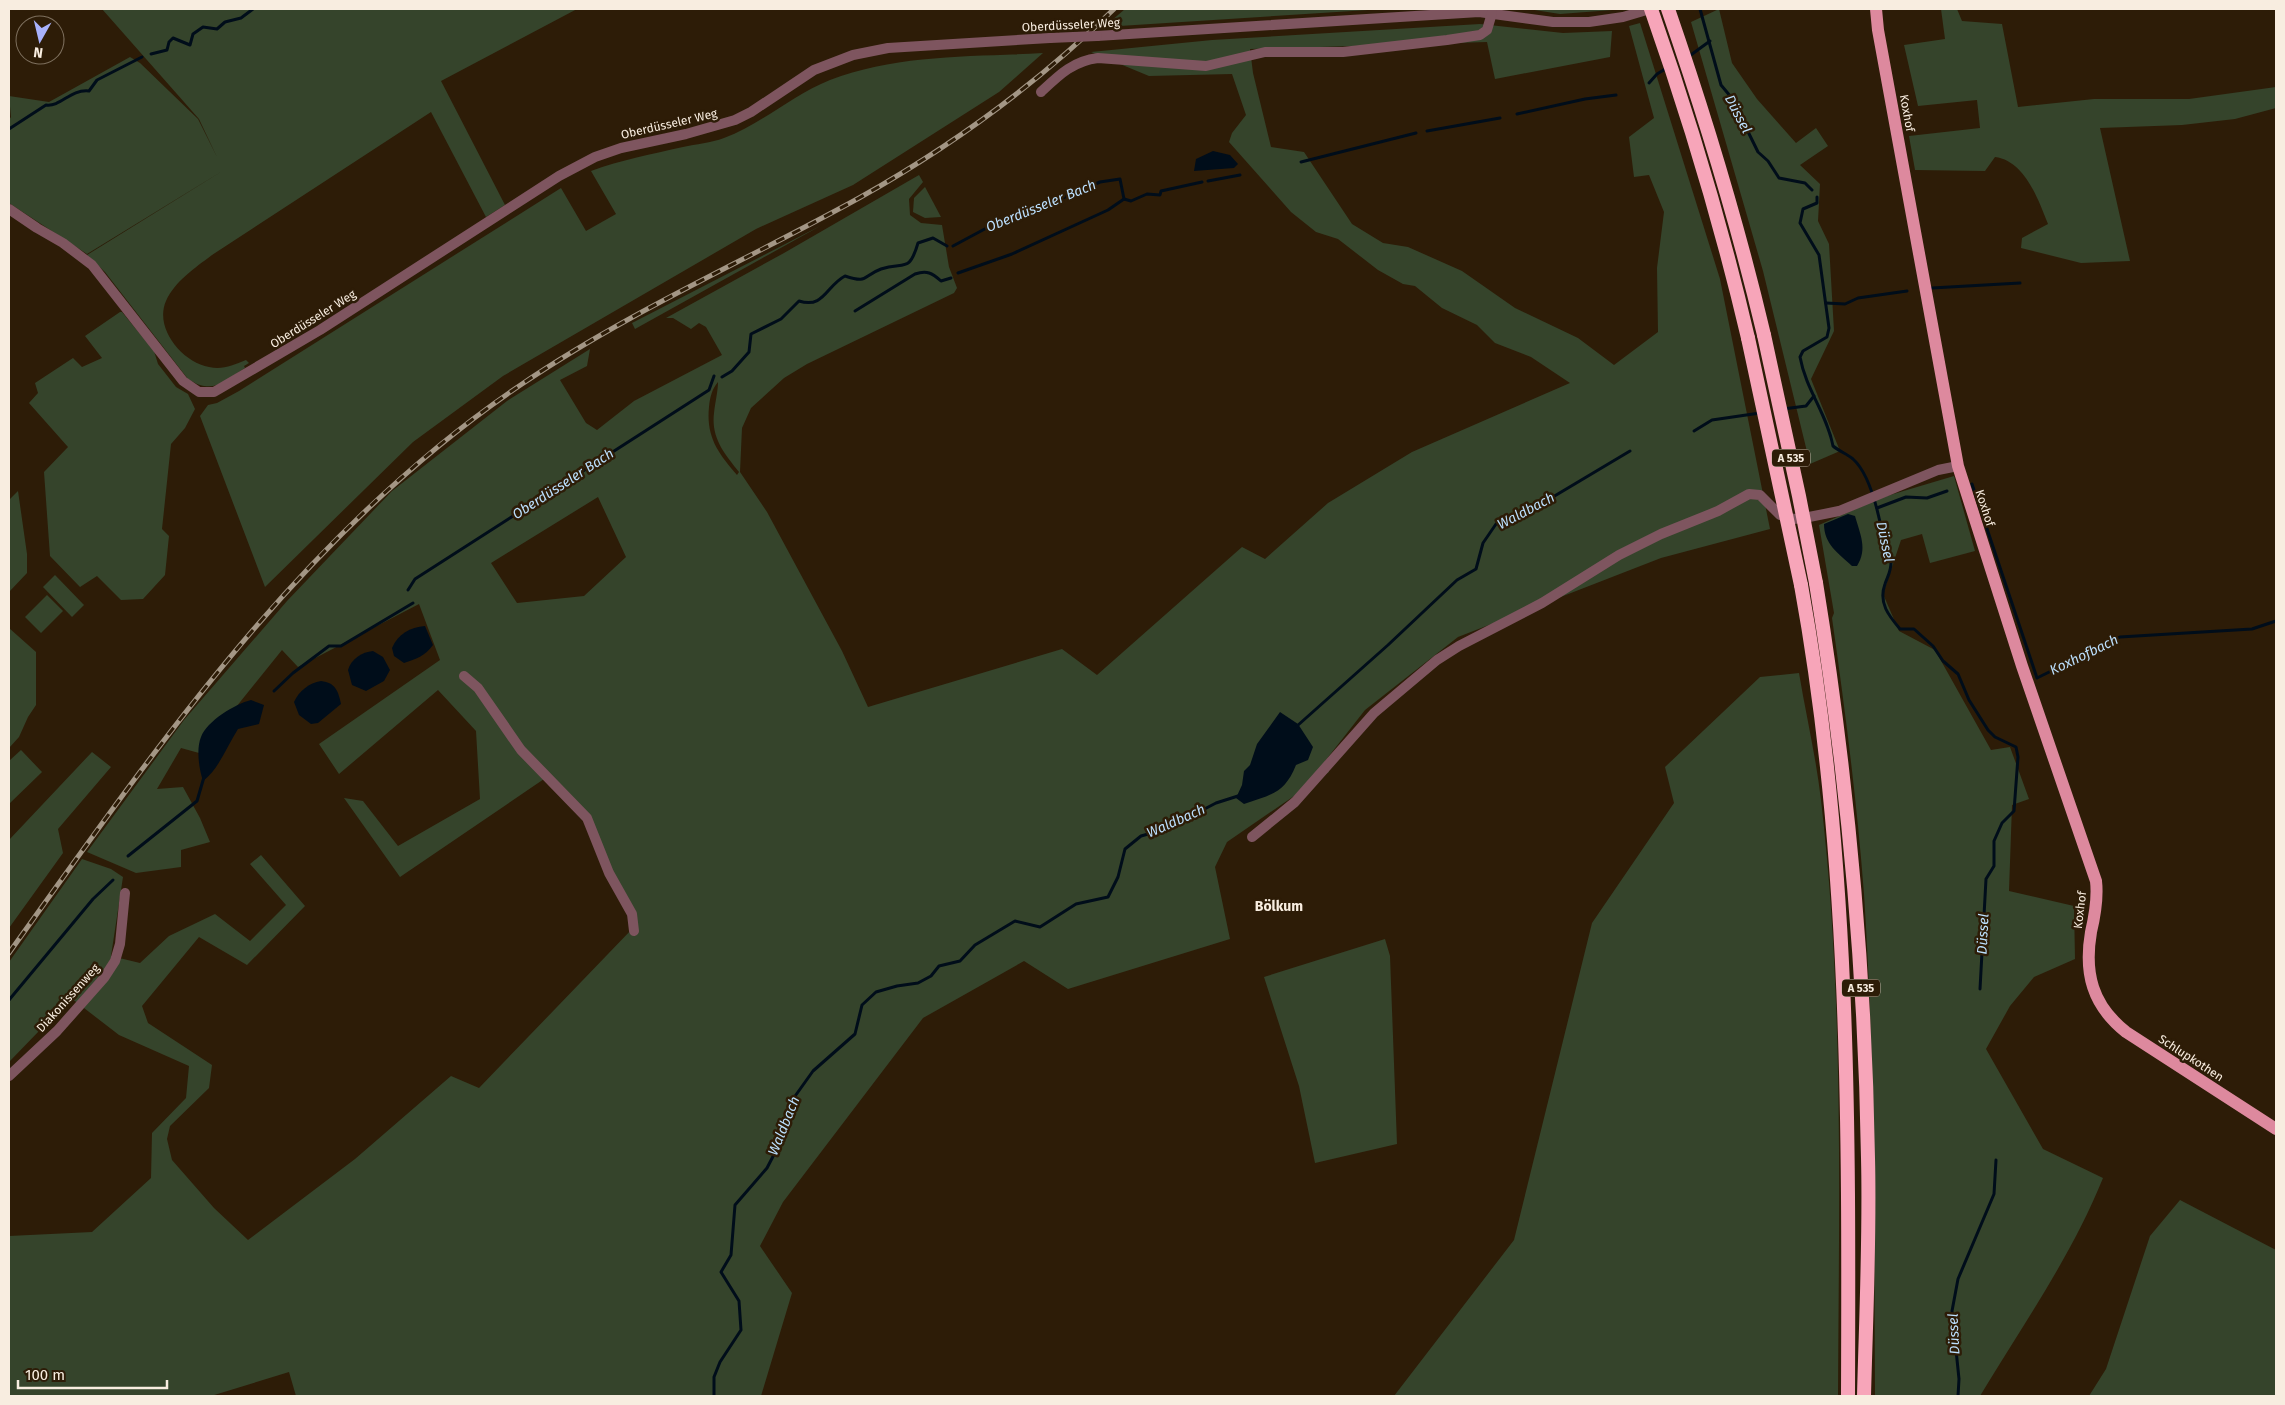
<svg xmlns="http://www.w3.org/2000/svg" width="2285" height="1405" font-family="'Fira Sans',sans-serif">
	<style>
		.green { fill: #35442b; fill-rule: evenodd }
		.water { fill: #000d1a }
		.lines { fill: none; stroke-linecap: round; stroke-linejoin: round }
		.stream { stroke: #000d1a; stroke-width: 3 }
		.minor { stroke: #7e555f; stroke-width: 10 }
		.major { stroke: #dd899e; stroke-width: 12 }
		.highway { stroke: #f7a5b9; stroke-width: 14 }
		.rail-casing { stroke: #a39685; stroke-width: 5 }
		.rail { stroke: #2d1c07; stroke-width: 3; stroke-dasharray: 9; stroke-linecap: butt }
		.minor-bridge { stroke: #7e555f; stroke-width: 10 }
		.highway-bridge { stroke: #f7a5b9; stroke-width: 14 }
		.labels { text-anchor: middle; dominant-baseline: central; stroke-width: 5; stroke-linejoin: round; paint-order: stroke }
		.shield { fill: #2d1c07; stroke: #bbae9f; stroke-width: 1 }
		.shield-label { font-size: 11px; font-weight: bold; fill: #f8ede0 }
		.street-label { font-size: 12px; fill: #f8ede0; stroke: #2d1c07 }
		.water-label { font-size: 14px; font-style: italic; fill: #bbdffd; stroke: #2d1c07 }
		.neighbourhood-label { font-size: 14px; font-weight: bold; fill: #f8ede0; stroke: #2d1c07 }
	</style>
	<rect width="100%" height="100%" fill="#2d1c07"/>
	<!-- green -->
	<g class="green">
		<path d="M102 9H577L441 81 505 205 486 217 431 112 212 255C195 268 175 281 166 301 154 328 182 362 209 367 223 370 233 365 246 360L249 363 244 366 245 368C223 382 213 395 188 379L105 272 87 255 224 170 87 254 9 203V120L11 117 9 96 49 102 130 57 140 63 198 119 217 157 199 119Z"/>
		<path d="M1125 9H1384L1104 27Z"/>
		<path d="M1528 9H1626L1560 14Z"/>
		<path d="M1719 9 1732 63 1757 99 1796 143 1816 128 1828 146 1800 165 1820 184 1818 221 1829 244 1834 331 1811 379 1840 451 1810 464 1763 271 1691 22Z"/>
		<path d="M1941 9H1957L1962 21 2002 24 2018 107 2094 99H2189L2276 87V108L2235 119 2182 125 2100 128 2130 261 2081 263 2021 248 2022 238 2048 224C2038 199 2025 161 1995 157L1985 171 1915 170 1909 136 1980 128 1977 100 1918 106 1904 45 1945 39Z"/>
		<path d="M1640 23 1720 279 1770 529 1661 558 1458 637 1365 710 1325 761 1329 772 1227 842 1215 867 1230 939 1068 989 1024 961 923 1018 783 1202 760 1246 792 1293 761 1396H296L289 1372 211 1396H9V1236L92 1232 151 1178 152 1133 186 1098 189 1066 119 1035 71 998 9 1062V962L82 859 111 869 123 877 111 956 140 963 169 936 215 914 250 941 286 905 250 864 261 855 305 906 247 965 199 937 142 1006 148 1023 212 1065 209 1088 170 1126 167 1139 172 1160 214 1208 248 1240 355 1159 451 1076 479 1088 633 928 589 827 544 779 400 877 344 798 363 801 398 846 480 799 476 731 438 690 339 774 319 744 440 660 419 604 298 667 282 650 199 753 181 748 157 789 183 787 200 818 210 842 181 850V867L136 873 87 852 184 720 287 601 392 491 507 401 590 349 587 366 560 380 586 423 597 430 634 401 722 355 706 327 699 323 691 329 673 318H666L784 253 919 175 923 182 909 199 910 215 921 223 942 225 949 267 957 288 954 293 807 364 784 378 751 408 742 428 740 472 767 512 842 651 868 707 1062 649 1097 675 1242 547 1265 559 1328 503 1412 452 1570 383 1531 357 1495 343 1477 325 1442 308 1415 286 1403 284 1378 270 1338 239 1316 232 1291 212 1229 142 1232 133 1246 115 1232 74 1149 76 1091 52 1212 40 1480 24 1563 33 1612 31 1610 57 1495 79 1487 42 1250 49 1253 73 1271 147 1304 152 1352 224 1383 243 1408 247 1462 271 1515 308 1578 338 1614 365 1658 332 1657 268 1664 212 1649 175 1634 177 1629 137 1654 118 1629 26ZM718 382C718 391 715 403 714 413 711 438 724 453 739 472L737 475C718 453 706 437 709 407 710 397 712 389 718 382ZM598 497 626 557 584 596 517 603 491 563Z"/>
		<path d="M1043 53 999 92 853 185 756 229 503 376 413 442 265 587 200 416 208 405 217 403 239 391 561 188 586 231 616 214 591 171C621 160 652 154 683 147 696 144 711 143 724 138 762 124 792 95 830 80 897 54 972 57 1043 53Z"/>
		<path d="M925 187 941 217 925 218 913 212 914 198Z"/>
		<path d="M822 225 635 329 632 323Z"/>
		<path d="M120 312H122L154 351 158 364 176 387 188 394 195 409 185 428 171 444 162 529 169 536 165 575 143 599 121 600 97 576 80 587 50 556 44 472 68 447 29 403 38 393 35 383 73 358 82 367 102 358 85 336Z"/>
		<path d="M1954 476 1975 551 1930 563 1922 534 1901 540 1883 594 1899 631 1935 650 1991 750 2010 747 2029 799 2012 805 2009 891 2074 906 2075 959 2034 977 2010 1006 1986 1049 2043 1149 2103 1178C2072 1255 2023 1325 1980 1396H1875C1874 1229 1875 1061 1864 894 1857 802 1845 709 1832 618L1834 613 1819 525 1880 498Z"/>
		<path d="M18 491 27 554V573L9 592V500Z"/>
		<path d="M55 575 84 605 72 617 43 587Z"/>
		<path d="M47 595 63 611 41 633 25 617Z"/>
		<path d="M9 628 36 652V705L28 717 19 737 9 748Z"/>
		<path d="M1799 673C1806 715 1816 757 1821 800 1844 998 1839 1197 1838 1396H1394L1514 1240 1592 923 1674 803 1665 767 1760 677Z"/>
		<path d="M21 750 42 772 9 804V761Z"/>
		<path d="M92 752 111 767 58 829 63 853 9 928V840Z"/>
		<path d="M1385 939 1390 956 1397 1144 1315 1163 1299 1086 1264 977Z"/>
		<path d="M2180 1200 2276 1250V1396H2089L2106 1369 2150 1236Z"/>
	</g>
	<!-- water -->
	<g class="water">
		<path d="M1213 151 1230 155 1238 164 1234 168 1194 171 1196 159Z"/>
		<path d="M1848 514 1855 516C1860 534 1868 549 1857 566H1852C1838 553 1824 544 1824 524Z"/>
		<path d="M425 626 433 645C425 656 416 659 404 663L394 656 392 648C398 634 410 627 425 626Z"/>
		<path d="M373 651 383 657 390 670 384 681 366 691 352 685 348 670C351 659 362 652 373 651Z"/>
		<path d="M321 681C336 683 338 691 341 704L318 723 311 724 299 715 294 702C299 691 309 683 321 681Z"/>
		<path d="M251 700 264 705 259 724 238 729C227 746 219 769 203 781 199 769 196 749 201 737 207 721 235 704 251 700Z"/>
		<path d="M1280 712 1298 724 1313 747 1308 760 1296 765C1285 793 1271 795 1244 804L1236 798 1242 785 1244 771 1250 765 1257 744Z"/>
	</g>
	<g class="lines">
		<!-- stream -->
		<g class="stream">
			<path d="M1700 9 1721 85 1731 97 1758 152 1768 161 1779 178 1805 183 1812 190"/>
			<path d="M151 54 167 50 169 42 173 38 190 45 193 34 203 27 217 29 225 22 241 18 253 9"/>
			<path d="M1688 57 1710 41"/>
			<path d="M1649 83 1657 74 1667 68"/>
			<path d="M1517 114 1585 99 1616 95"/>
			<path d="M9 129 46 105C61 107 70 89 89 91L97 80 142 57"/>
			<path d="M1427 131 1500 118"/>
			<path d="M1301 162 1416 133"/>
			<path d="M1208 181 1240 175"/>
			<path d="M1817 197V203L1803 209 1800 223 1819 255 1829 328 1827 337 1803 351 1800 357C1806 390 1827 414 1833 446 1839 451 1847 454 1853 459 1871 475 1879 515 1883 537 1884 545 1890 551 1891 559 1892 570 1888 575 1885 584 1878 603 1889 616 1900 629H1914L1933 646 1943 661 1958 674 1969 700 1988 730 1995 737 2016 747 2018 757 2014 811 2002 823 1994 841V866L1986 879 1980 989"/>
			<path d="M1124 199 1131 201 1147 194 1160 195 1161 191 1202 182"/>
			<path d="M953 246 994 224 1009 221 1100 182 1120 179 1124 199"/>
			<path d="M958 273 1012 254 1108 210 1124 199"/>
			<path d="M1932 288 2020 283"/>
			<path d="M1826 303 1845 304 1858 298 1907 291"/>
			<path d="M855 311 915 274C927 270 932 273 941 281L951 278"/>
			<path d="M722 377 732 371 749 352 751 334 781 319 799 301C824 309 826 286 845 276 869 284 862 276 881 269 904 261 909 274 918 243L933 238 947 246"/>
			<path d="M1783 409 1806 406 1814 396"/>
			<path d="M1694 431 1712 420 1760 413"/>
			<path d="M1972 484 2037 678 2120 637 2252 629 2276 621"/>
			<path d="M1877 508 1906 497 1927 498 1947 491"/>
			<path d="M408 590 415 579 709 390 714 376"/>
			<path d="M274 691 293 673 329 646H341L413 603"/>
			<path d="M1297 726 1388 645 1457 580 1476 569 1483 543 1496 524 1531 510 1630 451"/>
			<path d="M128 856 197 801 204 777"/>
			<path d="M9 1000 93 899 113 880"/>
			<path d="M714 1396V1377L720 1362 741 1330 739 1301 721 1272 731 1255 735 1205 767 1168 780 1143 793 1099 813 1071 855 1034 862 1005 876 992 897 986 918 983 931 976 939 966 960 961 975 945 1015 921 1040 927 1076 904 1108 897 1118 877 1125 849 1141 836 1166 829 1216 803 1238 796"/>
			<path d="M1958 1396 1959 1379 1952 1311 1958 1279 1994 1194 1996 1160"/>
		</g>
		<!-- minor -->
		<g class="minor">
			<path d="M1097 36 1479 12 1553 22H1589L1623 17 1650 9"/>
			<path d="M1041 92C1059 75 1073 61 1098 58L1206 66 1265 52H1343L1447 40 1480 35 1487 30 1492 13"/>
			<path d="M9 209 37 228 63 243 92 265 183 381 199 392H214L320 330 559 176 595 157 621 148 686 134 735 120 751 112 814 70 853 55 888 48 1050 38"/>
			<path d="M464 676 478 688 521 750 587 818 609 873 632 914 634 931"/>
			<path d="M1252 837 1295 802 1374 713 1437 660 1459 646 1542 603 1619 555 1661 534 1718 511 1749 494 1760 495 1780 515 1794 519 1809 517 1839 511 1938 470 1958 466"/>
			<path d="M9 1076 57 1031 104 978 115 961 120 944 125 893"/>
		</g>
		<!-- major -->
		<path class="major" d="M1876 9 1878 30 1958 466 2022 666 2096 881C2098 898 2095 915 2091 932 2084 973 2092 1005 2126 1032L2276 1129"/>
		<!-- highway -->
		<g class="highway">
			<path d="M1651 9C1689 117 1722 227 1748 338"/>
			<path d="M1668 9C1705 116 1738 225 1764 335"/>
			<path d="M1816 583C1847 773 1865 965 1868 1158 1870 1237 1866 1317 1864 1396"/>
			<path d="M1801 585C1850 853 1849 1125 1848 1396"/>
		</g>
		<defs>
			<path id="rail" d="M9 953C158 745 306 529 522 384 628 312 747 260 859 198 952 146 1038 83 1114 9"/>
		</defs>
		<!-- rail casing -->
		<use href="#rail" class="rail-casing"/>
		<!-- rail -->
		<use href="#rail" class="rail"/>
		<!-- minor-bridge -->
		<path class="minor-bridge" d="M1050 38 1097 36"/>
		<!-- highway-bridge -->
		<g class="highway-bridge">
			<path d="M1764 335 1799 496 1816 583"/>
			<path d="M1748 338 1801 585"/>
		</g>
	</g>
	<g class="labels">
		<!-- shield labels -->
		<g class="shield">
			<rect x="1772" y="449.5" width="38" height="17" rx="4"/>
			<rect x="1842" y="979.5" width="38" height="17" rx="4"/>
		</g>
		<g class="shield-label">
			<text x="1791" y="458">A 535</text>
			<text x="1861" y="988">A 535</text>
		</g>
		<!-- street labels -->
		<g class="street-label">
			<text transform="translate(1071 25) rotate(-3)">Oberdüsseler Weg</text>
			<text transform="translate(1907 113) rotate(80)">Koxhof</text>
			<text transform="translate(669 124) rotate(-13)">Oberdüsseler Weg</text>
			<text transform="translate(313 319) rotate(-32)">Oberdüsseler Weg</text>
			<text transform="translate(1985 508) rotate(72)">Koxhof</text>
			<text transform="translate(2080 910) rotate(-83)">Koxhof</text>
			<text transform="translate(68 998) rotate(-48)">Diakonissenweg</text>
			<text transform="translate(2191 1058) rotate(33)">Schlupkothen</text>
		</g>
		<!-- water labels -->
		<g class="water-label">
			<text transform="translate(1738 114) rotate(62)">Düssel</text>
			<text transform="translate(1041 206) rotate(-22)">Oberdüsseler Bach</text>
			<text transform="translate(563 484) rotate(-33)">Oberdüsseler Bach</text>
			<text transform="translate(1526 511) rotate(-28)">Waldbach</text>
			<text transform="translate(1885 542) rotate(78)">Düssel</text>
			<text transform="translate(2084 655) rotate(-26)">Koxhofbach</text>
			<text transform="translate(1176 821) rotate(-24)">Waldbach</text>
			<text transform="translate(1983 934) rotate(-87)">Düssel</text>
			<text transform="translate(784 1126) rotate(-68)">Waldbach</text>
			<text transform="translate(1954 1334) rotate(-93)">Düssel</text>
		</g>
		<!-- neighbourhood labels -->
		<g class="neighbourhood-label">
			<text x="1279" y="906">Bölkum</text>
		</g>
	</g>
	<!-- border -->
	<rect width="2285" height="1405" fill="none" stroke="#f8ede0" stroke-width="20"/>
	<!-- north arrow -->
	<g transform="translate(40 40) rotate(188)"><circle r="24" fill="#2d1c07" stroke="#7e705e"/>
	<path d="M0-4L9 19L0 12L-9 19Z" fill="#a7b1fc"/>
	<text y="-8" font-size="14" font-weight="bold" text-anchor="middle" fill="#f8ede0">N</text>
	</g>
	<!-- scale -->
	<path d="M18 1380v8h149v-8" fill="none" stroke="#f8ede0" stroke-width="2.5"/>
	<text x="25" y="1380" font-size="15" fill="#f8ede0" stroke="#2d1c07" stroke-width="4" paint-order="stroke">100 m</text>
</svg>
